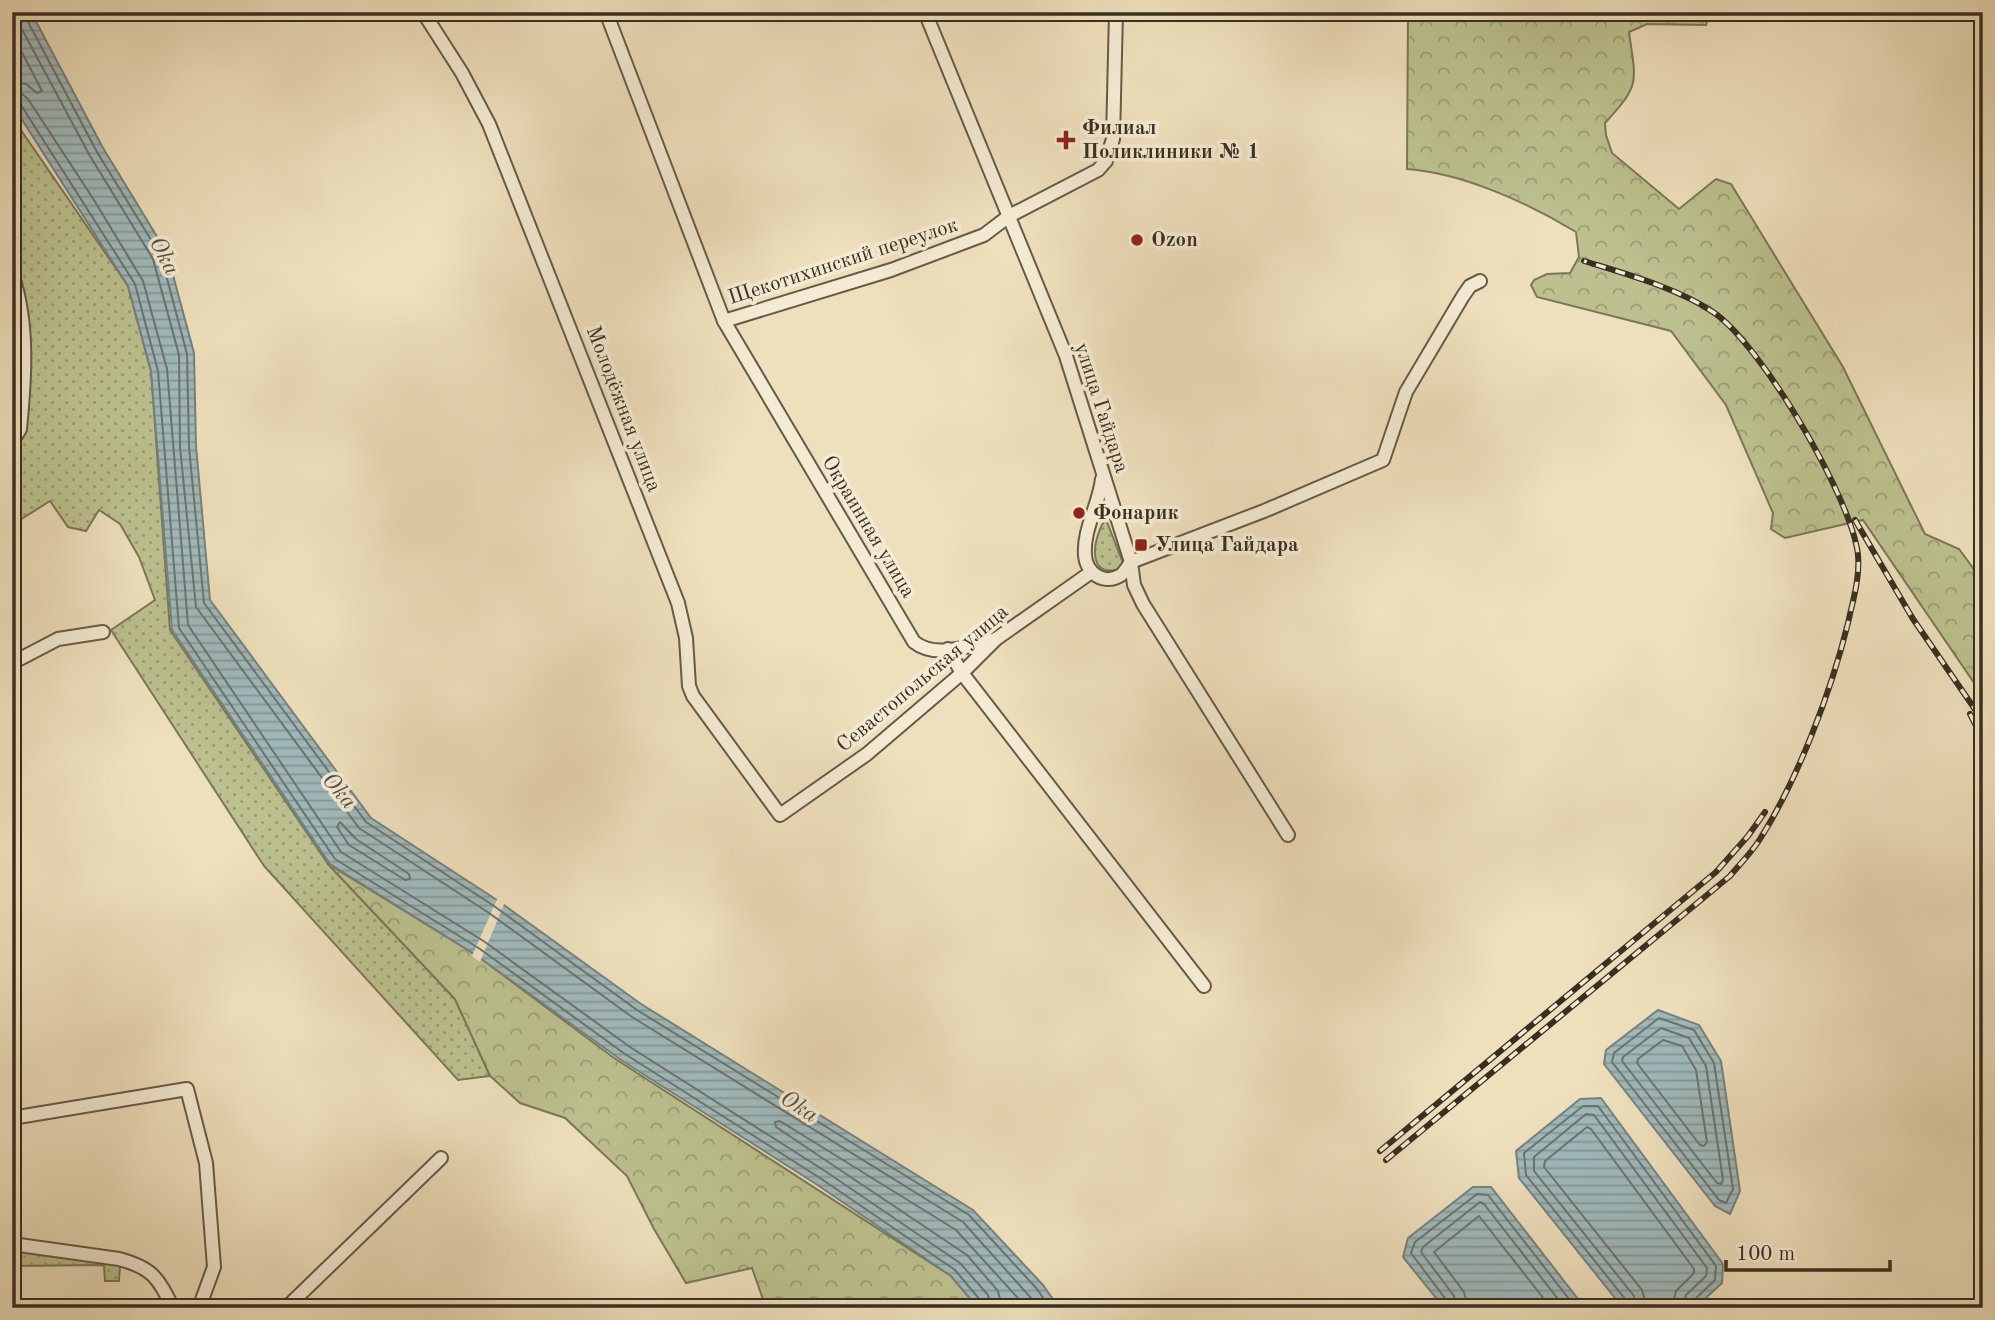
<svg xmlns="http://www.w3.org/2000/svg" width="1995" height="1320" font-family="'Old Standard TT',serif">
	<style>
		.grass { fill: url(#grass-dots); stroke: #7a7858; stroke-width: 2 }
		.forest { fill: url(#forest-crowns); stroke: #7a7858; stroke-width: 2 }
		.water { fill: url(#water-rules); stroke: #77827e; stroke-width: 2 }
		.pier { fill: #efe0bd }
		.lines { fill: none; stroke-linecap: round; stroke-linejoin: round }
		.shore { stroke: #6c746e; stroke-width: 2 }
		.minor-casing { stroke: #665b47; stroke-width: 16 }
		.minor { stroke: #f5ebd4; stroke-width: 12 }
		.rail-casing { stroke: #392f20; stroke-width: 6 }
		.rail { stroke: #f5ebd4; stroke-width: 3.5; stroke-dasharray: 10; stroke-linecap: butt }
		.poi-dot { fill: #8f2418; stroke: #f5ebd4; stroke-width: 2.5 }
		.labels { text-anchor: middle; dominant-baseline: central; stroke-width: 7; stroke-linejoin: round; paint-order: stroke }
		.poi-label { font-size: 21px; font-weight: bold; fill: #392f20; stroke: #f5ebd4; text-anchor: start }
		.street-label { font-size: 21px; fill: #392f20; stroke: #f5ebd4 }
		.water-label { font-size: 23px; font-style: italic; fill: #535247; stroke: #f5ebd4 }
	</style>
	<defs>
		<pattern id="grass-dots" width="8" height="8" patternUnits="userSpaceOnUse" patternTransform="scale(1.75)"><rect width="8" height="8" fill="#bcc18f"/><path d="M2 2h.1M6 6h.1" fill="none" stroke="#9a9d74" stroke-width="1.8" stroke-linecap="round"/></pattern>
		<pattern id="forest-crowns" width="20" height="18" patternUnits="userSpaceOnUse" patternTransform="scale(1.75)"><rect width="20" height="18" fill="#bcc18f"/><path d="M2 6a3 3 0 1 1 6 0M12 15a3 3 0 1 1 6 0" fill="none" stroke="#9a9d74"/></pattern>
		<pattern id="water-rules" width="6" height="5" patternUnits="userSpaceOnUse" patternTransform="scale(1.75)"><rect width="6" height="5" fill="#a0babd"/><path d="M0 2.5h6" fill="none" stroke="#839899"/></pattern>
	</defs>
	<rect width="100%" height="100%" fill="#efe0bd"/>
	<filter id="stains"><feTurbulence type="fractalNoise" baseFrequency=".00286" numOctaves="4"/><feColorMatrix values="0 0 0 0 .2 0 0 0 0 .09 0 0 0 0 .02 0 0 0 .5 -.17"/></filter>
	<radialGradient id="worn" r=".72"><stop offset=".6" stop-color="#630" stop-opacity="0"/><stop offset="1" stop-color="#630" stop-opacity=".3"/></radialGradient>
	<!-- grass -->
	<g class="grass">
		<path d="M12 117 128 286 151 371 170 630 328 864 455 999 490 1076 458 1080 264 866 111 630 155 600 139 557 120 524 99 510 86 531 68 527 50 501 12 525V354L23 315 12 292Z"/>
		<path d="M1104 521 1107 522 1123 563 1120 569C1086 579 1093 539 1104 521Z"/>
		<path d="M12 1250 120 1265 119 1281H105L104 1266 100 1265 12 1266Z"/>
	</g>
	<!-- forest -->
	<g class="forest">
		<path d="M1408 12H1710L1706 25 1647 24 1629 32C1636 83 1641 84 1605 123L1606 135 1612 153 1679 209 1716 179 1731 184 1843 367 1925 534 1959 549 1973 568 1983 588V696L1863 520 1785 538 1771 529 1773 513 1726 405 1671 331 1537 297 1531 285 1534 280 1547 274 1570 273 1579 257 1576 232C1528 203 1463 173 1407 169Z"/>
		<path d="M328 864 476 955 614 1058 951 1276 978 1308H766L752 1268 686 1283 654 1229 627 1176 565 1118 520 1103 490 1076 455 999Z"/>
	</g>
	<!-- water -->
	<g class="water">
		<path d="M12 12 32 14 103 148 167 253 194 353 196 446 210 600 371 818 497 900 641 1004 973 1210 1043 1285 1059 1308H978L951 1276 816 1184 621 1060 476 955 330 864 172 630 151 371 128 286 12 104Z"/>
		<path d="M1658 1010 1699 1025 1721 1061 1740 1191 1730 1214 1715 1206 1604 1064 1606 1050Z"/>
		<path d="M1601 1098 1723 1264 1722 1283 1695 1308H1623L1519 1178 1516 1151 1580 1099Z"/>
		<path d="M1473 1187H1491L1585 1308H1444L1403 1257 1408 1238Z"/>
	</g>
	<!-- pier -->
	<path class="pier" d="M498 897 505 902 480 962 472 956Z"/>
	<g class="lines">
		<!-- shore -->
		<g class="shore">
			<path d="M16 12 18 22 90 156 153 259 179 355 180 447 196 607 359 828 489 913 632 1017 963 1222 1040 1308"/>
			<path d="M25 12 26 18 97 152 161 256 187 354 189 447 204 603 366 822 494 906 637 1010 969 1215 1037 1289 1050 1308"/>
			<path d="M12 33 42 91 37 93 26 84 12 82"/>
			<path d="M12 92 22 94 28 99 94 200 143 281 167 369 188 625 341 852 485 942 630 1047 825 1171 960 1263 988 1295 992 1308"/>
			<path d="M12 101 21 105 135 284 158 371 179 628 335 859 480 949 625 1054 820 1178 955 1270 981 1301 983 1308"/>
			<path d="M340 822 356 839 409 874 410 879 405 880 349 845 337 827Z"/>
			<path d="M1659 1018 1694 1030 1714 1063 1733 1189 1726 1203 1719 1200 1612 1062 1614 1053Z"/>
			<path d="M1661 1028 1689 1038 1706 1066 1723 1180 1721 1184 1717 1183 1622 1061 1623 1057Z"/>
			<path d="M1663 1040 1682 1046 1696 1070 1707 1142 1704 1146 1700 1145 1637 1063 1638 1059Z"/>
			<path d="M1002 1308 998 1291 967 1255 776 1127 775 1122 780 1121 956 1230 1027 1308"/>
			<path d="M1449 1308 1447 1301 1411 1253 1415 1242 1477 1194 1488 1195 1576 1308"/>
			<path d="M1457 1308 1454 1296 1421 1252 1423 1247 1480 1202 1484 1204 1565 1308"/>
			<path d="M1468 1308 1464 1292 1434 1252 1479 1216 1551 1308"/>
			<path d="M1628 1308 1626 1300 1526 1175 1524 1153 1583 1106H1598L1716 1266 1715 1280 1693 1301 1691 1308"/>
			<path d="M1637 1308 1634 1296 1534 1171V1157L1586 1114 1594 1115 1707 1268 1706 1276 1686 1295 1682 1308"/>
			<path d="M1647 1308 1642 1290 1544 1167 1545 1161 1587 1127 1591 1129 1694 1269V1273L1676 1291 1672 1308"/>
		</g>
		<defs>
			<g id="minor">
				<path d="M423 12 462 73 489 124 678 603 686 638 689 686 693 696 780 815 867 754 962 673 996 639 1090 573"/>
				<path d="M606 12 724 321 914 642C937 660 970 645 996 639"/>
				<path d="M925 12 1066 356 1131 562 1134 585 1143 604 1288 835"/>
				<path d="M12 274C29 323 25 378 20 429L12 442"/>
				<path d="M724 321 891 270 984 235 1009 216 1098 170 1106 161 1113 139 1116 12"/>
				<path d="M1102 479C1099 505 1083 529 1085 555 1086 573 1104 586 1121 575 1125 572 1128 566 1131 562"/>
				<path d="M1131 562 1264 511 1383 460 1406 392 1463 296 1470 286 1480 281"/>
				<path d="M948 649 962 673 1204 986"/>
				<path d="M12 663 58 639 103 632"/>
				<path d="M12 1118 187 1089 206 1163 214 1267 199 1308"/>
				<path d="M12 1244 119 1259C153 1268 158 1278 173 1308"/>
				<path d="M286 1308 441 1158"/>
			</g>
		</defs>
		<!-- minor casing -->
		<use href="#minor" class="minor-casing"/>
		<!-- minor -->
		<use href="#minor" class="minor"/>
		<defs>
			<g id="rail">
				<path d="M1855 520 1913 619 1983 721"/>
				<path d="M1970 714 1983 740"/>
				<path d="M1380 1151 1716 872 1748 836 1765 812"/>
				<path d="M1386 1160 1730 876C1740 864 1752 852 1760 839 1798 779 1831 692 1848 623 1853 600 1860 578 1858 555 1852 498 1760 343 1713 312 1677 288 1626 274 1584 261"/>
			</g>
		</defs>
		<!-- rail casing -->
		<use href="#rail" class="rail-casing"/>
		<!-- rail -->
		<use href="#rail" class="rail"/>
	</g>
	<!-- markers -->
	<g class="poi-dot">
		<path d="M1062.5 129.5h7v7h7v7h-7v7h-7v-7h-7v-7h7z"/>
		<circle cx="1137" cy="240" r="7"/>
		<circle cx="1079" cy="513" r="7"/>
		<rect x="1134" y="538" width="14" height="14" rx="3.5"/>
	</g>
	<g class="labels">
		<!-- poi labels -->
		<g class="poi-label">
			<text x="1082" y="128">Филиал<tspan x="1082" dy="24">Поликлиники № 1</tspan></text>
			<text x="1151" y="240">Ozon</text>
			<text x="1093" y="513">Фонарик</text>
			<text x="1155" y="545">Улица Гайдара</text>
		</g>
		<!-- street labels -->
		<g class="street-label">
			<text transform="translate(843 262) rotate(-18)">Щекотихинский переулок</text>
			<text transform="translate(1101 408) rotate(72)">улица Гайдара</text>
			<text transform="translate(623 409) rotate(69)">Молодёжная улица</text>
			<text transform="translate(868 527) rotate(59)">Окраинная улица</text>
			<text transform="translate(923 679) rotate(-40)">Севастопольская улица</text>
		</g>
		<!-- water labels -->
		<g class="water-label">
			<text transform="translate(164 256) rotate(63)">Oka</text>
			<text transform="translate(339 791) rotate(50)">Oka</text>
			<text transform="translate(799 1107) rotate(33)">Oka</text>
		</g>
	</g>
	<!-- margin -->
	<rect width="1995" height="1320" fill="none" stroke="#efe0bd" stroke-width="42"/>
	<rect x="14" y="14" width="1967" height="1292" fill="none" stroke="#392f20" stroke-width="3.5"/>
	<rect x="21" y="21" width="1953" height="1278" fill="none" stroke="#392f20" stroke-width="2"/>
	<!-- scale -->
	<path d="M1726 1260v10h164v-10" fill="none" stroke="#392f20" stroke-width="3.5"/>
	<text x="1736" y="1260" font-size="21" fill="#392f20" stroke="#f5ebd4" stroke-width="5" paint-order="stroke">100 m</text>
	<rect width="100%" height="100%" filter="url(#stains)"/>
	<rect width="100%" height="100%" fill="url(#worn)"/>
</svg>
